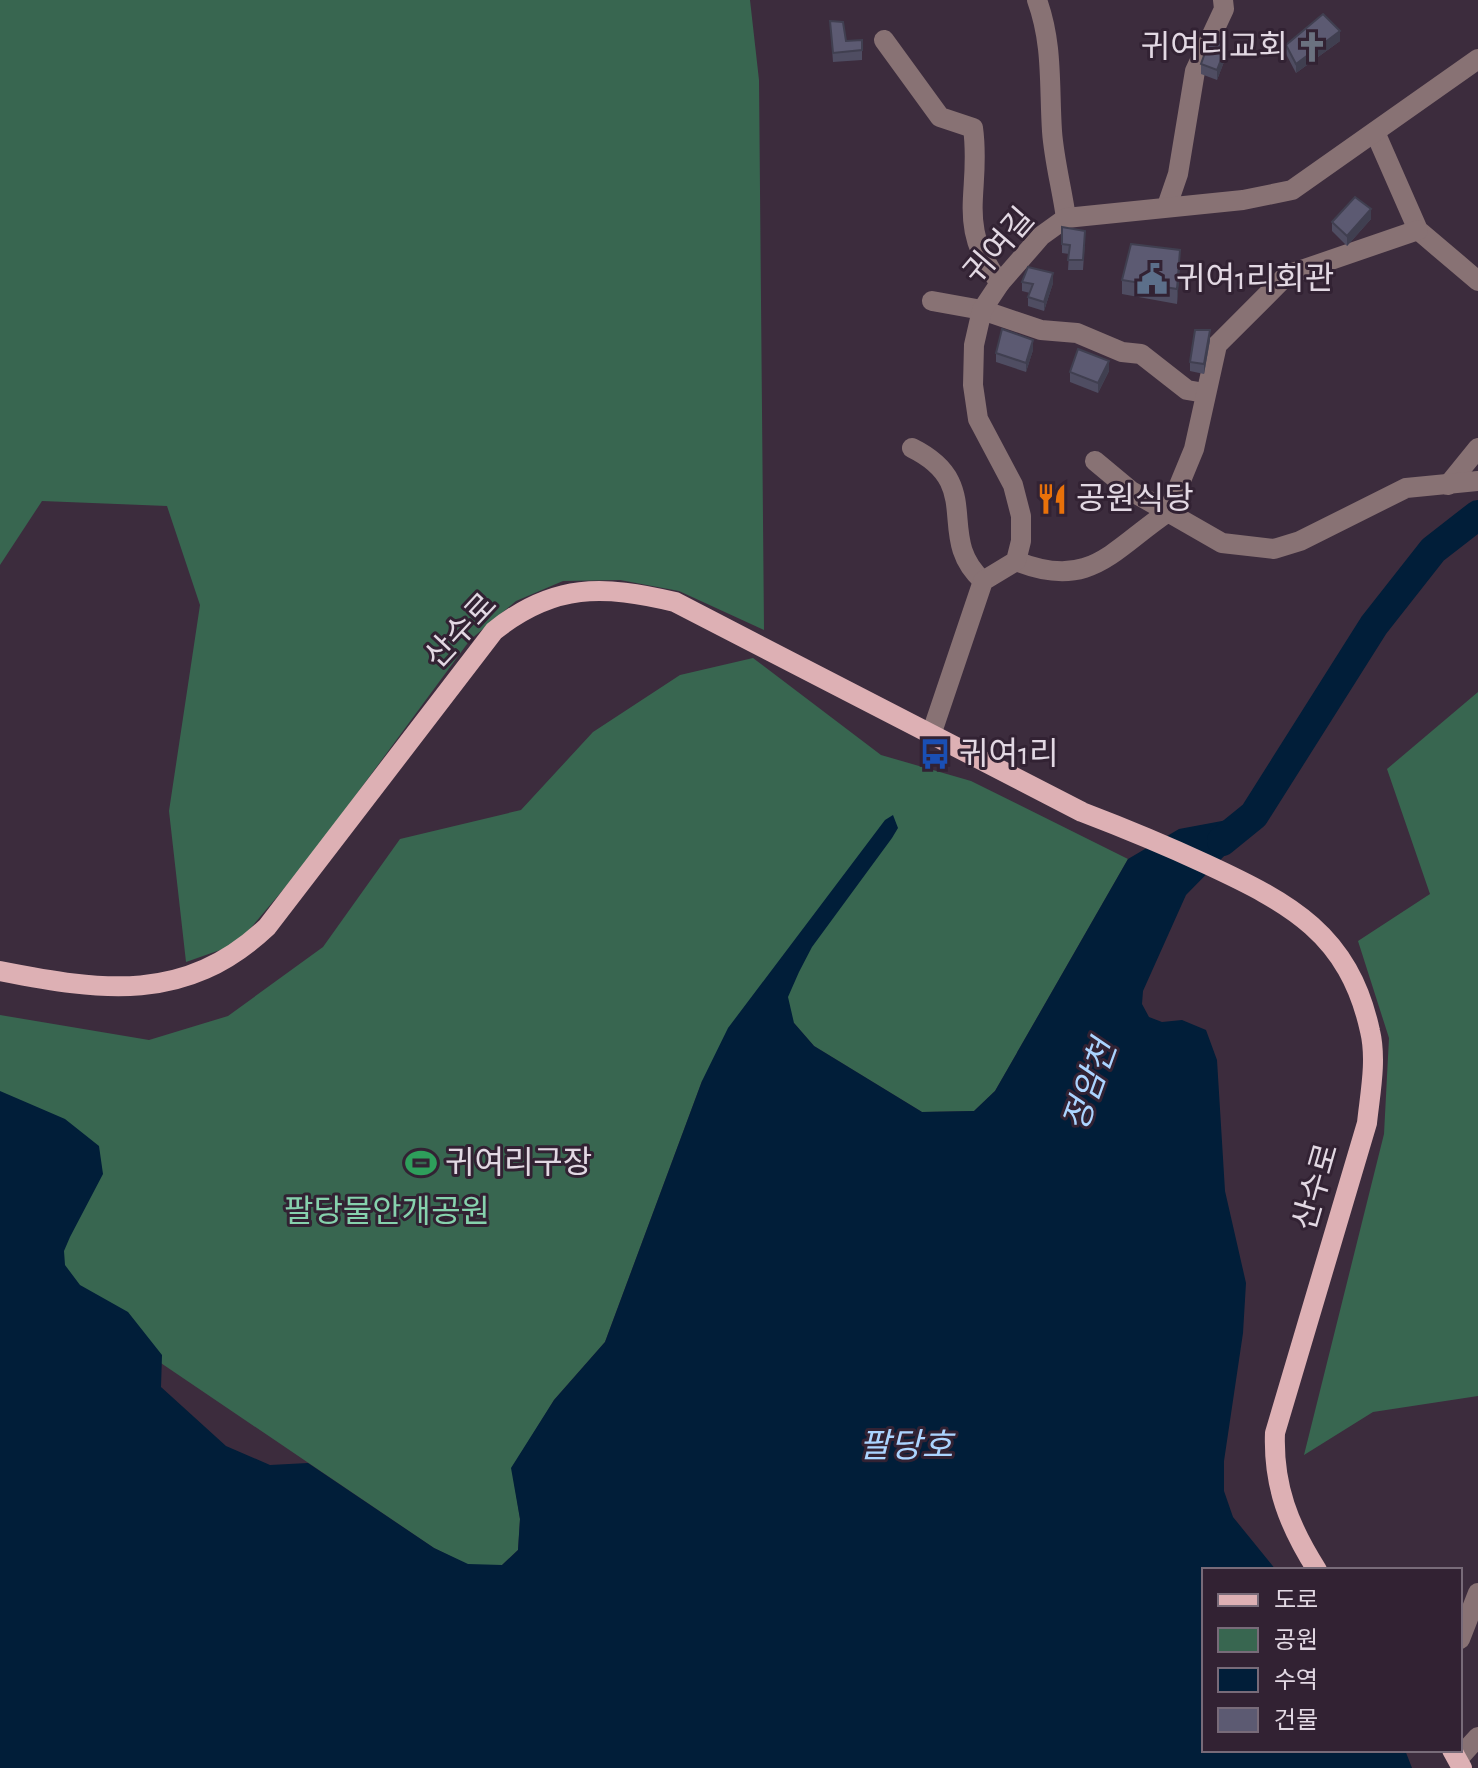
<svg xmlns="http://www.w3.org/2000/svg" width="1478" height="1768" font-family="'Alegreya Sans','Noto Sans KR',sans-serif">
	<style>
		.green { fill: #386650 }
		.water { fill: #011e39 }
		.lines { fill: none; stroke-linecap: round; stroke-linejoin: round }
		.river { stroke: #011e39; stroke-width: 30 }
		.minor { stroke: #887274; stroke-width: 20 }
		.major { stroke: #ddb0b4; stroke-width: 20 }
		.wall { fill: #4f4d62 }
		.shaded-wall { fill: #403f50 }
		.building { fill: #5c5a72; stroke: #403f50; stroke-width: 2 }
		.labels { text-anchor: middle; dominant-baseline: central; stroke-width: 6; stroke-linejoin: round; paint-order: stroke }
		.poi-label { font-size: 32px; fill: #e2d8e3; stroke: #322233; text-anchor: start }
		.street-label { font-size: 32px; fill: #e2d8e3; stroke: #322233 }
		.park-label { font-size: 32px; fill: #86d2ad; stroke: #322233 }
		.water-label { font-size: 34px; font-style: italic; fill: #abd4ff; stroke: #322233 }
	</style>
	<rect width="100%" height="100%" fill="#3c2c3d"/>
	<!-- green -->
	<g class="green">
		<path d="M0 0H750L759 80 764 630 679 591 620 580 563 581 516 601 470 640 305 864 237 944 186 962 169 811 200 605 167 506 42 501 0 565Z"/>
		<path d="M753 658 881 755 971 781 1128 859 995 1091 974 1111 922 1112 814 1046 794 1023 702 1081 605 1342 554 1400 512 1468 520 1519 518 1550 502 1565H468L434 1548 0 1254V1015L149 1040 228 1016 323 947 400 839 521 810 593 732 680 675Z"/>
		<path d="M1478 692V1396L1373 1412 1304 1455 1384 1134 1389 1038 1358 941 1430 894 1387 769Z"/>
	</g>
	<!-- water -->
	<path class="water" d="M893 815 898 828 892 838 812 947 799 972 788 997 794 1023 814 1046 922 1112 974 1111 995 1091 1128 859 1179 829 1254 815 1232 848 1186 895 1143 991 1142 1004 1149 1017 1162 1022 1182 1020 1206 1030 1217 1060 1225 1191 1246 1283 1243 1333 1224 1461V1491L1233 1517 1276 1570H1204V1750H1405L1412 1768H0V1091L65 1119 99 1146 103 1174 70 1237 64 1251 65 1265 80 1285 128 1312 162 1355 161 1387 226 1446 270 1465 308 1463 434 1548 468 1564 502 1565 518 1550 520 1519 511 1468 554 1400 605 1342 702 1081 728 1028 885 820Z"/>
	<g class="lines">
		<!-- river -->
		<path class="river" d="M1222 841 1254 815 1374 625 1433 550 1478 515"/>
		<!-- minor -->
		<g class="minor">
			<path d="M1037 0C1053 44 1049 85 1052 131 1054 160 1062 189 1066 218"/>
			<path d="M884 40 940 117 973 128C982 192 954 224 1000 283"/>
			<path d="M1375 132 1418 230 1478 281"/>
			<path d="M1167 206 1178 174 1195 71 1224 9 1223 0"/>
			<path d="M932 301 982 310 1041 330 1077 333 1122 352 1141 354 1187 390 1205 393"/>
			<path d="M912 448C987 485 933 536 983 581"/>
			<path d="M1095 461 1131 491 1168 512 1194 449 1217 345 1287 275 1418 230"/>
			<path d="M1448 485 1478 448"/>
			<path d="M1016 561C1090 591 1112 550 1168 512L1222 543 1274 549 1300 541 1406 488 1478 481"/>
			<path d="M931 735 983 581 1016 561 1021 541V516L1013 485 978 419 973 385 974 345 982 310 1000 283 1041 236 1066 218 1243 200 1292 190 1478 59"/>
			<path d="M1460 1639 1478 1593"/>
			<path d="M1458 1759 1478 1737"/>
		</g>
		<!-- major -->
		<g class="major">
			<path d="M0 971C102 991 185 1004 267 927L494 631C554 583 603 585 675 602L1082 812C1124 828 1165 845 1206 864 1290 903 1349 934 1370 1031 1377 1060 1370 1094 1367 1123L1275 1433C1273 1486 1289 1526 1317 1570"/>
			<path d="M1452 1750 1462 1768"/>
		</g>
	</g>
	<!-- wall -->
	<g class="wall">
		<path d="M830 21 846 41 862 40V60L833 62Z"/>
		<path d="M1340 41 1296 73 1286 54V45Z"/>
		<path d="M1227 54 1217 80 1201 74V64Z"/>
		<path d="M1371 219 1347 246 1332 231V222Z"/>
		<path d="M1062 227 1085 240 1083 270H1068L1069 254 1062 253Z"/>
		<path d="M1180 264 1177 304 1122 294V280Z"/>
		<path d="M1022 282 1053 283 1044 311 1028 306V297L1030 293 1022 291Z"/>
		<path d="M1210 340 1204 374 1190 371V362Z"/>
		<path d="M1033 350 1026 372 996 362V353Z"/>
		<path d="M1109 371 1098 393 1070 382V372Z"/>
	</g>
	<!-- shaded-wall -->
	<g class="shaded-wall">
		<path d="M1340 31V41L1296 73V64Z"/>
		<path d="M1227 44V54L1217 80V70Z"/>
		<path d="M1371 209V219L1347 246V236Z"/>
		<path d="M1180 250V264L1177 304V289Z"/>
		<path d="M1053 273V283L1044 311V302Z"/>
		<path d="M1210 330V340L1204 374V364Z"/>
		<path d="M1033 340V350L1026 372V363Z"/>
		<path d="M1109 361V371L1098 393V383Z"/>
	</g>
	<!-- building -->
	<g class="building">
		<path d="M1323 14 1340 31 1296 64 1286 45Z"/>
		<path d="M830 21 843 22 846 41 862 40V50L833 53Z"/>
		<path d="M1210 39 1227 44 1217 70 1201 64Z"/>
		<path d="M1355 197 1371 209 1347 236 1332 222Z"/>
		<path d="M1062 227 1085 231 1083 260H1068L1070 245 1062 244Z"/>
		<path d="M1131 244 1180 250 1177 289 1122 280Z"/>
		<path d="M1028 267 1053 273 1044 302 1028 297 1033 284 1022 282Z"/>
		<path d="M1002 329 1033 340 1026 363 996 353Z"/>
		<path d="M1195 330H1210L1204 364 1190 362Z"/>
		<path d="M1078 349 1109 361 1098 383 1070 372Z"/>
	</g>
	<!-- icons -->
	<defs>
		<symbol id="church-bare" viewBox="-9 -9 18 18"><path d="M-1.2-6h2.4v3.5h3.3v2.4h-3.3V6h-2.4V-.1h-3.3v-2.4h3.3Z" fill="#6b7280" stroke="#322233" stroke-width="2.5" paint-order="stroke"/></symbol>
		<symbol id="civic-bare" viewBox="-9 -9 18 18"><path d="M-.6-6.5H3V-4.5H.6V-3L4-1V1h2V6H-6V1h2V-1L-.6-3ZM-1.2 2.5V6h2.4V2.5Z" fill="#5c6f8a" stroke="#322233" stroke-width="2.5" paint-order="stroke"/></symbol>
		<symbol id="restaurant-bare" viewBox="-9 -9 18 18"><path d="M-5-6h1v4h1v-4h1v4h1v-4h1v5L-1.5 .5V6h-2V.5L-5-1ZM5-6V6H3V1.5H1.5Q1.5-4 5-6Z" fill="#e8710a" stroke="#322233" stroke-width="2.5" paint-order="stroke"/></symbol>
		<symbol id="bus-bare" viewBox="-9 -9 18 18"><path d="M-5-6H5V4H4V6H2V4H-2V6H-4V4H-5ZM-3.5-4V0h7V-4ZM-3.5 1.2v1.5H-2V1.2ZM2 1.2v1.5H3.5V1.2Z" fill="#1a4fb4" stroke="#322233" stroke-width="2.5" paint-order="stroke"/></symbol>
		<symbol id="stadium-bare" viewBox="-9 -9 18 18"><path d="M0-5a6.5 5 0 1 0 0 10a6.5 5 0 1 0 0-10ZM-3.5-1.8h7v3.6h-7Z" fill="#2e9e5b" stroke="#322233" stroke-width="2.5" paint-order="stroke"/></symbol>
	</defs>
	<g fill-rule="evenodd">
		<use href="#church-bare" x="1290" y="25" width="44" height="44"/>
		<use href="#civic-bare" x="1130" y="257" width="44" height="44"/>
		<use href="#restaurant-bare" x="1030" y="477" width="44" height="44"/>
		<use href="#bus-bare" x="913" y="732" width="44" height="44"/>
		<use href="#stadium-bare" x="399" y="1141" width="44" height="44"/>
	</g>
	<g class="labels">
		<!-- poi labels -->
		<g class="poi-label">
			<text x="1288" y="47" text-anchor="end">귀여리교회</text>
			<text x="1176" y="279">귀여1리회관</text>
			<text x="1076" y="499">공원식당</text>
			<text x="959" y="754">귀여1리</text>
			<text x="445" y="1163">귀여리구장</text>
		</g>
		<!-- street labels -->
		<g class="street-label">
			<text transform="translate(999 246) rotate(-49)">귀여길</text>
			<text transform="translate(461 631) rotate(-47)">산수로</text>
			<text transform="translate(1316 1187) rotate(-74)">산수로</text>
		</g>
		<!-- park labels -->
		<g class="park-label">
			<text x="387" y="1212">팔당물안개공원</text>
		</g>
		<!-- water labels -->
		<g class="water-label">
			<text transform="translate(1091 1086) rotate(-70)">정암천</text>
			<text x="906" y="1447">팔당호</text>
		</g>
	</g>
	<!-- legend -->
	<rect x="1202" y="1568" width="260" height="184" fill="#322233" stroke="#786b79" stroke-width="2"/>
	<rect x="1218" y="1594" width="40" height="12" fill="#ddb0b4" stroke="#786b79" stroke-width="2"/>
	<text x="1274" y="1608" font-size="24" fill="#e2d8e3">도로</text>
	<rect x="1218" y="1628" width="40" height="24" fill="#386650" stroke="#786b79" stroke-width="2"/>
	<text x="1274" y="1648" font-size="24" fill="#e2d8e3">공원</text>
	<rect x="1218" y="1668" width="40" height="24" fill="#011e39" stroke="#786b79" stroke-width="2"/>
	<text x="1274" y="1688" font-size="24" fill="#e2d8e3">수역</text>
	<rect x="1218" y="1708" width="40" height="24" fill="#5c5a72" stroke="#786b79" stroke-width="2"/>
	<text x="1274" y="1728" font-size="24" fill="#e2d8e3">건물</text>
</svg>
